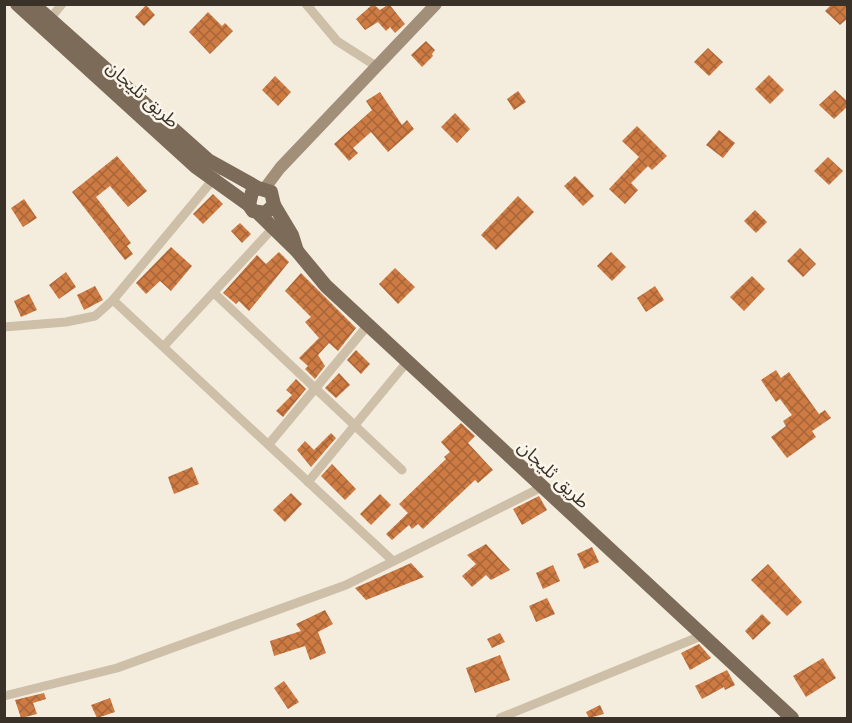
<svg xmlns="http://www.w3.org/2000/svg" width="852" height="723" font-family="'PT Sans','Noto Sans Arabic',sans-serif">
	<style>
		.building { fill: url(#building-cross-hatch) }
		.lines { fill: none; stroke-linecap: round; stroke-linejoin: round }
		.street { stroke: #cebfa9; stroke-width: 9 }
		.secondary { stroke: #a28f7a; stroke-width: 12 }
		.primary { stroke: #7d6b59; stroke-width: 14 }
		.labels { text-anchor: middle; dominant-baseline: central; stroke-width: 5; stroke-linejoin: round; paint-order: stroke }
		.street-label { font-size: 18px; fill: #3a3129; stroke: #fbf6eb }
	</style>
	<defs>
		<pattern id="building-cross-hatch" width="8" height="8" patternUnits="userSpaceOnUse" patternTransform="scale(1.5)"><rect width="8" height="8" fill="#cd7a43"/><path d="M0 0l8 8M0 8l8-8" fill="none" stroke="#a76538"/></pattern>
	</defs>
	<rect width="100%" height="100%" fill="#f4edde"/>
	<!-- building -->
	<g class="building">
		<path d="M373 4 380 10 389 4 405 24 395 33 390 27 386 31 378 22 365 30 356 19Z"/>
		<path d="M832 4H848V18L840 25 825 11Z"/>
		<path d="M146 5 155 15 144 26 135 17Z"/>
		<path d="M208 12 222 26 225 23 233 31 210 54 189 32Z"/>
		<path d="M426 41 435 50 432 54 433 56 422 67 411 55Z"/>
		<path d="M708 48 723 62 709 76 694 62Z"/>
		<path d="M769 75 784 90 770 104 755 89Z"/>
		<path d="M275 76 291 92 278 106 262 90Z"/>
		<path d="M835 90 848 102V106L834 119 819 105Z"/>
		<path d="M518 91 526 102 514 110 507 99Z"/>
		<path d="M380 92 402 125 407 120 414 129 388 152 371 132 353 148 358 153 349 161 334 144 372 110 366 101Z"/>
		<path d="M455 113 470 129 457 143 441 127Z"/>
		<path d="M637 126 667 156 652 170 648 166 631 183 638 190 625 204 609 189 639 157 622 141Z"/>
		<path d="M719 130 735 143 723 158 706 145Z"/>
		<path d="M117 156 147 191 128 207 110 186 96 197 131 243 127 246 133 254 125 260 72 192Z"/>
		<path d="M828 157 843 171 829 185 814 171Z"/>
		<path d="M575 176 594 196 583 206 564 186Z"/>
		<path d="M213 194 223 204 203 224 193 214Z"/>
		<path d="M518 196 534 212 496 250 481 235Z"/>
		<path d="M24 199 37 218 23 227 11 208Z"/>
		<path d="M755 210 767 222 756 233 744 221Z"/>
		<path d="M240 223 251 234 242 243 231 231Z"/>
		<path d="M171 247 192 266 171 291 160 281 146 294 136 283Z"/>
		<path d="M800 248 816 264 803 277 787 261Z"/>
		<path d="M279 252 289 262 249 311 239 301 236 304 223 293 257 255 266 264Z"/>
		<path d="M611 252 626 267 612 281 597 266Z"/>
		<path d="M395 268 415 287 398 304 379 284Z"/>
		<path d="M66 272 76 287 59 299 49 285Z"/>
		<path d="M301 273 356 328 338 351 329 343 318 355 325 366 315 379 305 369 308 366 299 358 319 338 305 322 311 317 285 291Z"/>
		<path d="M752 276 765 289 744 311 730 297Z"/>
		<path d="M95 286 103 300 84 310 77 295Z"/>
		<path d="M655 286 664 300 646 312 637 298Z"/>
		<path d="M29 294 37 310 21 317 14 301Z"/>
		<path d="M356 350 370 364 361 374 347 360Z"/>
		<path d="M776 370 781 378 789 372 819 414 825 410 831 418 812 431 816 437 787 458 771 437 786 426 783 421 792 415 780 399 776 402 761 380Z"/>
		<path d="M339 373 350 385 336 398 325 388Z"/>
		<path d="M296 379 306 389 283 417 276 411 292 395 286 390Z"/>
		<path d="M461 423 475 436 468 443 493 470 478 483 475 480 423 529 418 524 412 529 409 525 392 540 386 534 408 513 399 504 446 459 444 457 450 452 441 442Z"/>
		<path d="M331 433 336 438 311 467 297 450 305 441 314 450Z"/>
		<path d="M332 464 356 489 345 500 321 476Z"/>
		<path d="M192 467 199 484 174 494 168 477Z"/>
		<path d="M291 493 302 504 285 522 273 510Z"/>
		<path d="M380 494 391 505 371 525 360 514Z"/>
		<path d="M539 496 547 510 522 525 513 509Z"/>
		<path d="M486 544 510 570 491 580 486 575 472 587 462 576 476 564 467 555Z"/>
		<path d="M592 547 599 562 584 569 577 554Z"/>
		<path d="M411 563 424 577 366 600 355 588Z"/>
		<path d="M768 564 802 602 787 616 751 580Z"/>
		<path d="M553 565 560 581 543 589 536 573Z"/>
		<path d="M547 598 555 614 536 622 529 606Z"/>
		<path d="M325 610 333 624 318 632 326 653 310 660 305 646 274 656 270 641 301 631 296 624Z"/>
		<path d="M762 614 771 623 753 640 745 631Z"/>
		<path d="M500 633 505 642 492 648 487 639Z"/>
		<path d="M699 644 711 658 690 670 681 653Z"/>
		<path d="M500 655 510 680 475 693 466 668Z"/>
		<path d="M823 658 836 678 806 697 793 676Z"/>
		<path d="M727 670 735 685 725 690 724 687 702 699 695 686Z"/>
		<path d="M284 681 299 702 288 709 274 688Z"/>
		<path d="M44 693 46 699 33 703 37 714 21 718 15 700Z"/>
		<path d="M110 698 115 712 97 718 91 705Z"/>
		<path d="M600 705 604 714 589 718 586 712Z"/>
	</g>
	<g class="lines">
		<!-- street -->
		<g class="street">
			<path d="M306 4 337 41 376 66"/>
			<path d="M49 20 62 4"/>
			<path d="M214 293 402 470"/>
			<path d="M113 300 393 561"/>
			<path d="M4 327 66 322 95 316 113 300 216 176"/>
			<path d="M164 346 272 229"/>
			<path d="M269 444 368 325"/>
			<path d="M308 482 407 362"/>
			<path d="M4 696 117 668 346 585 542 487"/>
			<path d="M500 718 701 636"/>
		</g>
		<!-- secondary -->
		<path class="secondary" d="M265 188 280 168 436 4"/>
		<!-- primary -->
		<g class="primary">
			<path d="M17 4 196 167 249 205"/>
			<path d="M33 4 208 160 258 188 271 192 274 205 265 213 253 211 249 205 252 192 258 188"/>
			<path d="M274 205 292 235 297 251"/>
			<path d="M259 214 297 251 326 286 792 718"/>
		</g>
	</g>
	<g class="labels">
		<!-- street labels -->
		<g class="street-label">
			<text transform="translate(143 94) rotate(42)">طريق ثليجان</text>
			<text transform="translate(554 474) rotate(43)">طريق ثليجان</text>
		</g>
	</g>
	<!-- border -->
	<rect width="852" height="723" fill="none" stroke="#3a3129" stroke-width="12"/>
</svg>
